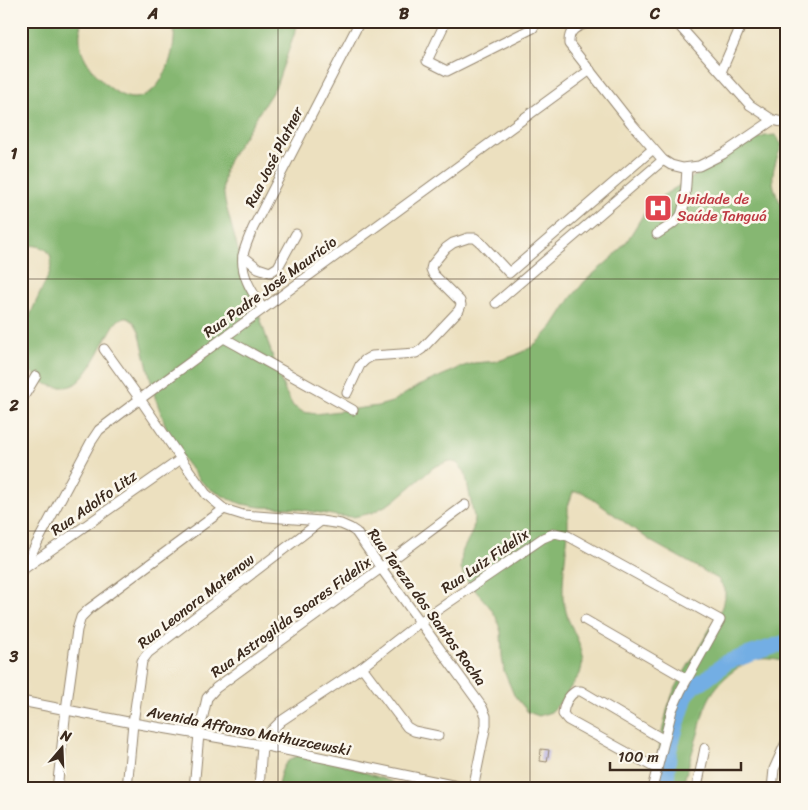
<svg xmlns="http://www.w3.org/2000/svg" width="808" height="810" font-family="Sriracha,sans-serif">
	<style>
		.forest { fill: #86b772; stroke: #607048 }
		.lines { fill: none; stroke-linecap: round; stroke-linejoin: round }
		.river { stroke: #73aee4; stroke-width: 16 }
		.building { fill: #b2ace0 }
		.minor-casing { stroke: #94856e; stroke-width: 11 }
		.minor { stroke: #fff; stroke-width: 9 }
		.grid { fill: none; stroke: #3b2a1e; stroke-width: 1; stroke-opacity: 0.55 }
		.labels { text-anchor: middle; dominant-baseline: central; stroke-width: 5; stroke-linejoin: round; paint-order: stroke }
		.street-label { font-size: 15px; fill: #3b2a1e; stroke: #fbf7ec }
		.health-label { font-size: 15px; fill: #be3a42; stroke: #fbf7ec; text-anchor: start }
		.neatline { fill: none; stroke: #3b2a1e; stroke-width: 2 }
		.grid-label { font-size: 16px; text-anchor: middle; font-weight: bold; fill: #3b2a1e }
	</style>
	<rect width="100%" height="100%" fill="#fbf7ec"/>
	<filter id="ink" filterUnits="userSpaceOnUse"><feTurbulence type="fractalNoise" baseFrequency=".02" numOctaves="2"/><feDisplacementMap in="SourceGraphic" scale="10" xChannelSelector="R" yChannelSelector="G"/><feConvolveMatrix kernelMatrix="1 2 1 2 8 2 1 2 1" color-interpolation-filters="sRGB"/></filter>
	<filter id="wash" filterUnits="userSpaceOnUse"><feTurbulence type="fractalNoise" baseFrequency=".0096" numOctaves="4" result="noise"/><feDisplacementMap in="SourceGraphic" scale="20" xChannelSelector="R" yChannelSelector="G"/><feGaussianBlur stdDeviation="1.12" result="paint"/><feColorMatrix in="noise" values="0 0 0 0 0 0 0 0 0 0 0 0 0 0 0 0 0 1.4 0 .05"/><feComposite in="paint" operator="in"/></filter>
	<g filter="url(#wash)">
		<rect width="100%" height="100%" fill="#ece0bf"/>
		<!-- forest -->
		<g class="forest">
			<path d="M21 21H81C80 30 79 39 81 48 85 66 114 99 134 98 160 97 172 62 174 40 175 34 173 27 172 21H299L276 86 229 160 225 170 223 187 225 202 238 250 278 373 285 391 293 406 303 412 316 414 378 406 392 402 418 386 464 366 474 363 498 361 516 355 530 348 541 339 553 326 571 298 585 281 613 257 627 241 643 215 651 205 662 196 695 176 728 153 752 141 765 136 775 135 782 145C769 177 769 184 787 214V662C778 660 769 658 760 659 739 662 717 682 708 701 703 711 701 723 698 734 692 752 687 770 682 789H654L661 736 668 707 673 693 682 676 720 612 725 598V589L718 579 699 568 652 542 591 498 582 492H573L568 506V533L564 568 563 586V599L568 619 579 643 583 662 580 674 559 704 551 712 539 716 528 712 514 695 504 671 502 656 501 632 496 617 489 606 466 580 461 569 462 552 473 530 474 517 465 472 457 463 449 461 434 467 394 501 372 513 353 517 338 516 292 508 260 507 242 504 229 499 212 490 200 481 172 443 155 397 139 331 134 322 128 318C125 318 123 318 120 319 115 322 112 329 109 334 100 349 89 375 75 384 70 387 65 387 60 387 53 387 44 384 39 379 8 355 29 317 42 289 45 282 51 273 51 264 53 246 35 244 21 246Z"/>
			<path d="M300 755 328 759 411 789H278C278 784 279 780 280 776 284 763 287 760 300 755Z"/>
		</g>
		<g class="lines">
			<!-- river -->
			<path class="river" d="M666 789 669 750 686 695 693 686 706 679 727 662 787 642"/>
		</g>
		<g id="blocks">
			<!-- building -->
			<path class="building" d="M541 749 549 750 547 762 540 761Z"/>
		</g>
	</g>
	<g filter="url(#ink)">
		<use href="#blocks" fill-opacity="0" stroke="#94856e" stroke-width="1"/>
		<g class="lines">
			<defs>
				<g id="minor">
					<path d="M446 21 427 61 447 71 533 28 537 21"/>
					<path d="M593 21C580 26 568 27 569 44L631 123 663 160 671 165 683 168 699 166 723 154 773 120"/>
					<path d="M675 21 750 105 773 120 787 123"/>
					<path d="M721 72 743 21"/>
					<path d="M657 234C664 229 677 223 681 215 686 204 686 180 687 168"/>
					<path d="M243 256 258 268 270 272 278 267 296 234"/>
					<path d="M496 303 663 160"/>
					<path d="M263 309C253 293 240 275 243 255 245 246 249 237 253 228L360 21"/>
					<path d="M224 338 353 410"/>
					<path d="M104 349 140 399 181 459 206 494 224 509 243 515 321 521 341 524 350 528 356 532 381 568 482 707 486 716V725L473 789"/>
					<path d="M347 393 360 365 365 360 372 356 416 353 422 349 459 310 461 305 460 301 433 274 431 269 432 265 446 248 453 243 468 238H475L481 243 509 273 653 149"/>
					<path d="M21 401 36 376"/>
					<path d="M25 568 181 459"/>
					<path d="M21 573 91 442 99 430 140 399 590 70"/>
					<path d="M585 620 687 679"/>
					<path d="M362 667 407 727 414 731 438 736"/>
					<path d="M21 701 133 723 262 745 471 789"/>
					<path d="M657 769 568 720 563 714C564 704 568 696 576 691H581L664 740"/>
					<path d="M57 789 66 710 77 630 81 617 89 609 224 509"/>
					<path d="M127 789 133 723 142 661 148 653 321 521"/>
					<path d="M194 789 199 734 207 698 216 688 381 568 465 505"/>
					<path d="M259 789 262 745 271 731 281 721 362 667 420 622 543 538 555 533 568 536 720 620 681 690 672 710 652 789"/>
					<path d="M701 789 699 787 698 782 705 748"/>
					<path d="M772 789 774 769 787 740"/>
				</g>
			</defs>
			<!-- minor casing -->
			<use href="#minor" class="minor-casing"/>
			<!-- minor -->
			<use href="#minor" class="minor"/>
		</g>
	</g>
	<!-- grid -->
	<path class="grid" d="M278 21V789M530 21V789M21 279H787M21 531H787"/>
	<!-- icons -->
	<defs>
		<symbol id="hospital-square" viewBox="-11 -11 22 22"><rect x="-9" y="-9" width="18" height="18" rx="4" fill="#e0444e" stroke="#fbf7ec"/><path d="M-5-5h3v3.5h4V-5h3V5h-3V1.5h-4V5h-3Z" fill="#fff"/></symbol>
	</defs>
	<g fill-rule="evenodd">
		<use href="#hospital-square" x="642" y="192" width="32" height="32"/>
	</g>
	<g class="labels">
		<!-- street labels -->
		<g class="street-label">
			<text transform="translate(274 157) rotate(-63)">Rua José Platner</text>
			<text transform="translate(270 287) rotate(-36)">Rua Padre José Maurício</text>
			<text transform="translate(94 503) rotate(-35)">Rua Adolfo Litz</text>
			<text transform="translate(485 561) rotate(-34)">Rua Luiz Fidelix</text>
			<text transform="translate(196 601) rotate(-38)">Rua Leonora Matenow</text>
			<text transform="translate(427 607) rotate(54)">Rua Tereza dos Santos Rocha</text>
			<text transform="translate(291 617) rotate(-36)">Rua Astrogilda Soares Fidelix</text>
			<text transform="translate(249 731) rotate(11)">Avenida Affonso Mathuzcewski</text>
		</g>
		<!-- health labels -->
		<g class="health-label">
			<text x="677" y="199">Unidade de<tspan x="677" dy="17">Saúde Tanguá</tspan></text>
		</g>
	</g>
	<!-- margin -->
	<rect width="808" height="810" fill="none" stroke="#fbf7ec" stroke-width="55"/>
	<!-- north arrow -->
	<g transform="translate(62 748) rotate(19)" stroke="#fbf7ec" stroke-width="4" paint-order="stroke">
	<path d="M0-4L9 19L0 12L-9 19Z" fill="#3b2a1e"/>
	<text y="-8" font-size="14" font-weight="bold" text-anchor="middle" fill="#3b2a1e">N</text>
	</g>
	<!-- scale -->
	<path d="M610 762v8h131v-8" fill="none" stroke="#3b2a1e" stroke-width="2.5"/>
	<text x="618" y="762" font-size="15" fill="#3b2a1e" stroke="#fbf7ec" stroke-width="4" paint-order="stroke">100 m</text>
	<rect x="28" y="28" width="752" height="754" class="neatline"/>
	<g class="grid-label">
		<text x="153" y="19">A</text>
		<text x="404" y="19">B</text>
		<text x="655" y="19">C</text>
		<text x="14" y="159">1</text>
		<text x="14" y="411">2</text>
		<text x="14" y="662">3</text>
	</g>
</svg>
